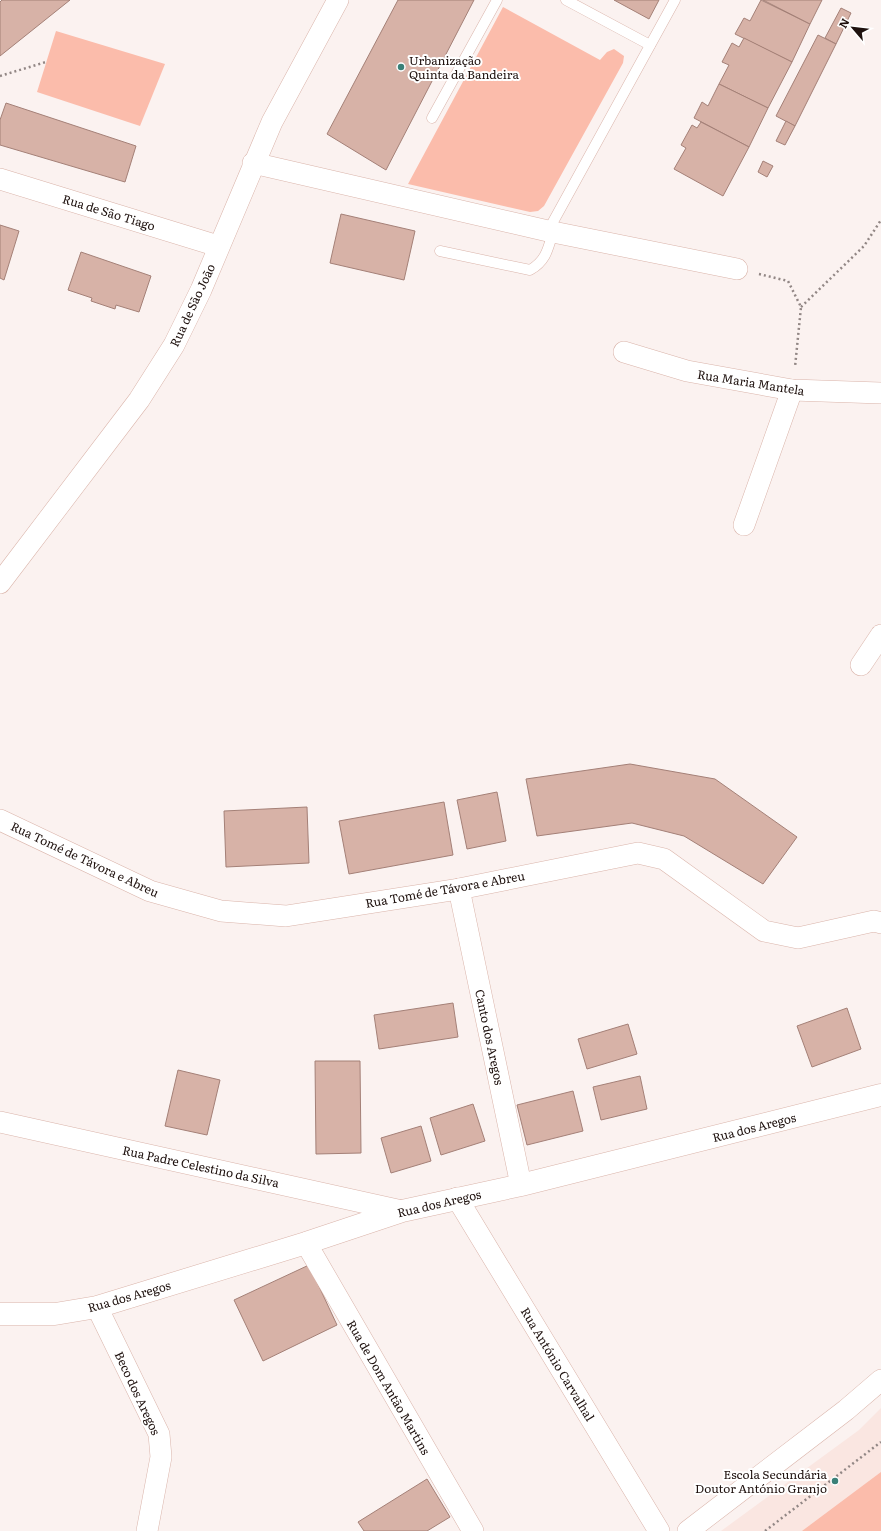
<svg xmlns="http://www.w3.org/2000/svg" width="881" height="1531" font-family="Literata,serif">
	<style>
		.built { fill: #fae6e1 }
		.green { fill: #fbbcab }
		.building { fill: #d7b2a7; stroke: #a48077 }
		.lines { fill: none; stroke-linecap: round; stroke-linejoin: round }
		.lane-casing { stroke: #dab4aa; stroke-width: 11 }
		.street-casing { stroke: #dab4aa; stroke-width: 22 }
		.secondary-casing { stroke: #dab4aa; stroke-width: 23 }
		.path { stroke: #928785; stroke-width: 2.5; stroke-dasharray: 2 3; stroke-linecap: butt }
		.lane { stroke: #fff; stroke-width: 10 }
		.street { stroke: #fff; stroke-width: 21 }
		.secondary { stroke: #fff; stroke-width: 22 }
		.poi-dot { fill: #3a8078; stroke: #fff; stroke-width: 1.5 }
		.labels { text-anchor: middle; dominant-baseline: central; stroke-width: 4; stroke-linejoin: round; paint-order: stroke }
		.poi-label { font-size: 12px; fill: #1e110e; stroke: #fff; text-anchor: start }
		.street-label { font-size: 12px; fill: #1e110e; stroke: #fff }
	</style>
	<rect width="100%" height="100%" fill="#fbf2f0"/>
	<!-- built -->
	<path class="built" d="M881 1408V1531H721L859 1430Z"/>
	<!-- green -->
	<g class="green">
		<path d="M503 7 600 60 607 52 614 49 624 56 623 63 544 206 538 211 530 212 408 184Z"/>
		<path d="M56 31 165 64 140 126 37 92Z"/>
		<path d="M881 1472V1531H802Z"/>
	</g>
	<!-- building -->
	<g class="building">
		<path d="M2 0H70L0 56V2Z"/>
		<path d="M398 0H474L386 170 327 134Z"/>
		<path d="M614 0H659L649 19Z"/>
		<path d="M761 0 810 24 792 62 735 34 744 18 750 21Z"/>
		<path d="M763 0H822L810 24Z"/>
		<path d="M841 8 851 13 836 44 825 38Z"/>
		<path d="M818 35 836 44 795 126 776 116Z"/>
		<path d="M744 38 792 62 768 108 719 84 729 65 722 62 732 43 739 47Z"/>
		<path d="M719 84 768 108 749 147 694 118 702 102 708 106Z"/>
		<path d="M6 103 136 146 125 182 0 145V120Z"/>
		<path d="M786 121 795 126 785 145 776 141Z"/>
		<path d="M701 122 749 147 723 196 674 169 686 148 681 145 692 125 697 128Z"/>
		<path d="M763 161 773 166 767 177 758 172Z"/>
		<path d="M341 214 415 231 404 280 330 263Z"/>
		<path d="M0 225 19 231 4 280 0 278Z"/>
		<path d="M81 252 151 276 139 312 116 305 115 309 91 301 92 298 68 290Z"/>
		<path d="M630 764 715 779 797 837 763 884 684 836 632 823 537 836 526 779Z"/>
		<path d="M497 792 506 841 467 849 457 800Z"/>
		<path d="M444 802 453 855 349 874 339 821Z"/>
		<path d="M307 807 309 863 226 867 224 811Z"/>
		<path d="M453 1003 458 1037 379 1049 374 1015Z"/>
		<path d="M847 1008 861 1049 812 1067 797 1026Z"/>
		<path d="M628 1024 637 1054 587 1069 578 1039Z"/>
		<path d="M315 1061H360L361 1153 316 1154Z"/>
		<path d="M178 1070 220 1080 207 1135 165 1126Z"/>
		<path d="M640 1076 647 1109 601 1120 593 1087Z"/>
		<path d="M573 1091 583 1131 527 1145 517 1105Z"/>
		<path d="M473 1104 485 1141 441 1155 430 1118Z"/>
		<path d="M421 1126 431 1161 391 1173 381 1138Z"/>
		<path d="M309 1265 337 1325 263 1361 234 1300Z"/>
		<path d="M427 1479 450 1517 427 1531H364L358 1522Z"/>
	</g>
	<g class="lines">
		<defs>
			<g id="lane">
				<path d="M566 0 650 45"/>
				<path d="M432 118 497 0"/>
				<path d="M548 231 675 0"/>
				<path d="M440 251 530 270C546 261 548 249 553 232"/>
			</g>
			<g id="street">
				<path d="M253 163 548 231 737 269"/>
				<path d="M0 179 218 246"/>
				<path d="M624 352 687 371 792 390 881 393"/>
				<path d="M744 525 792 390"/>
				<path d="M0 583 139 400 174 345 201 290 272 122 338 0"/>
				<path d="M861 665 881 635"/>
				<path d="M0 820 150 891 221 911 286 916 459 889 638 853 664 859 764 931 798 938 874 921 881 923"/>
				<path d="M459 889 521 1185"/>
				<path d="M0 1122 402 1211"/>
				<path d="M457 1198 659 1531"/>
				<path d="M306 1243 473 1531"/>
				<path d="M97 1307 159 1434 161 1457 147 1531"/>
				<path d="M688 1531 846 1410 881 1380"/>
			</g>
			<path id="secondary" d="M0 1314H55L97 1307 306 1243 402 1211 521 1185 881 1095"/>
		</defs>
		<!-- lane casing -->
		<use href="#lane" class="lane-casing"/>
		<!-- street casing -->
		<use href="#street" class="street-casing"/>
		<!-- secondary casing -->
		<use href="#secondary" class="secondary-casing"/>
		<!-- path -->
		<g class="path">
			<path d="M0 76 46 62"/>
			<path d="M759 274 788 281 801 307 795 367"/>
			<path d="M801 307 864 246 881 220"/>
			<path d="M765 1531 881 1442"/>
		</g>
		<!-- lane -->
		<use href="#lane" class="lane"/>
		<!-- street -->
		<use href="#street" class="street"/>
		<!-- secondary -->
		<use href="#secondary" class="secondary"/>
	</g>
	<!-- markers -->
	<g class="poi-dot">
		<circle cx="401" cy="67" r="4"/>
		<circle cx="835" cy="1481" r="4"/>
	</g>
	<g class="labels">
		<!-- poi labels -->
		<g class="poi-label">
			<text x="409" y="60">Urbanização<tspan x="409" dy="14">Quinta da Bandeira</tspan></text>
			<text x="827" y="1474" text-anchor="end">Escola Secundária<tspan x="827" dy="14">Doutor António Granjo</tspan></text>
		</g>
		<!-- street labels -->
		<g class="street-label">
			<text transform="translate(109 212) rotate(17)">Rua de São Tiago</text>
			<text transform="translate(192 305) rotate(-65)">Rua de São João</text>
			<text transform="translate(751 382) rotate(9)">Rua Maria Mantela</text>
			<text transform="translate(85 859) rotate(25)">Rua Tomé de Távora e Abreu</text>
			<text transform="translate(445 889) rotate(-10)">Rua Tomé de Távora e Abreu</text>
			<text transform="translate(490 1037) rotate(78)">Canto dos Aregos</text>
			<text transform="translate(754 1127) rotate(-14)">Rua dos Aregos</text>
			<text transform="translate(201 1166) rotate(12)">Rua Padre Celestino da Silva</text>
			<text transform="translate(439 1203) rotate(-13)">Rua dos Aregos</text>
			<text transform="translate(129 1296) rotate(-16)">Rua dos Aregos</text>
			<text transform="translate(558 1364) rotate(59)">Rua António Carvalhal</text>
			<text transform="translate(389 1387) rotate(60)">Rua de Dom Antão Martins</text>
			<text transform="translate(138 1393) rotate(65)">Beco dos Aregos</text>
		</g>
	</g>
	<!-- north arrow -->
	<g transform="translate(853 28) rotate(298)" stroke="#ffffff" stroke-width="3" paint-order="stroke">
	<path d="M0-3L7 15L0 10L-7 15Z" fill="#1e110e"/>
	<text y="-6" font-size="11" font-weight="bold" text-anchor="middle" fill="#1e110e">N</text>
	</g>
</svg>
